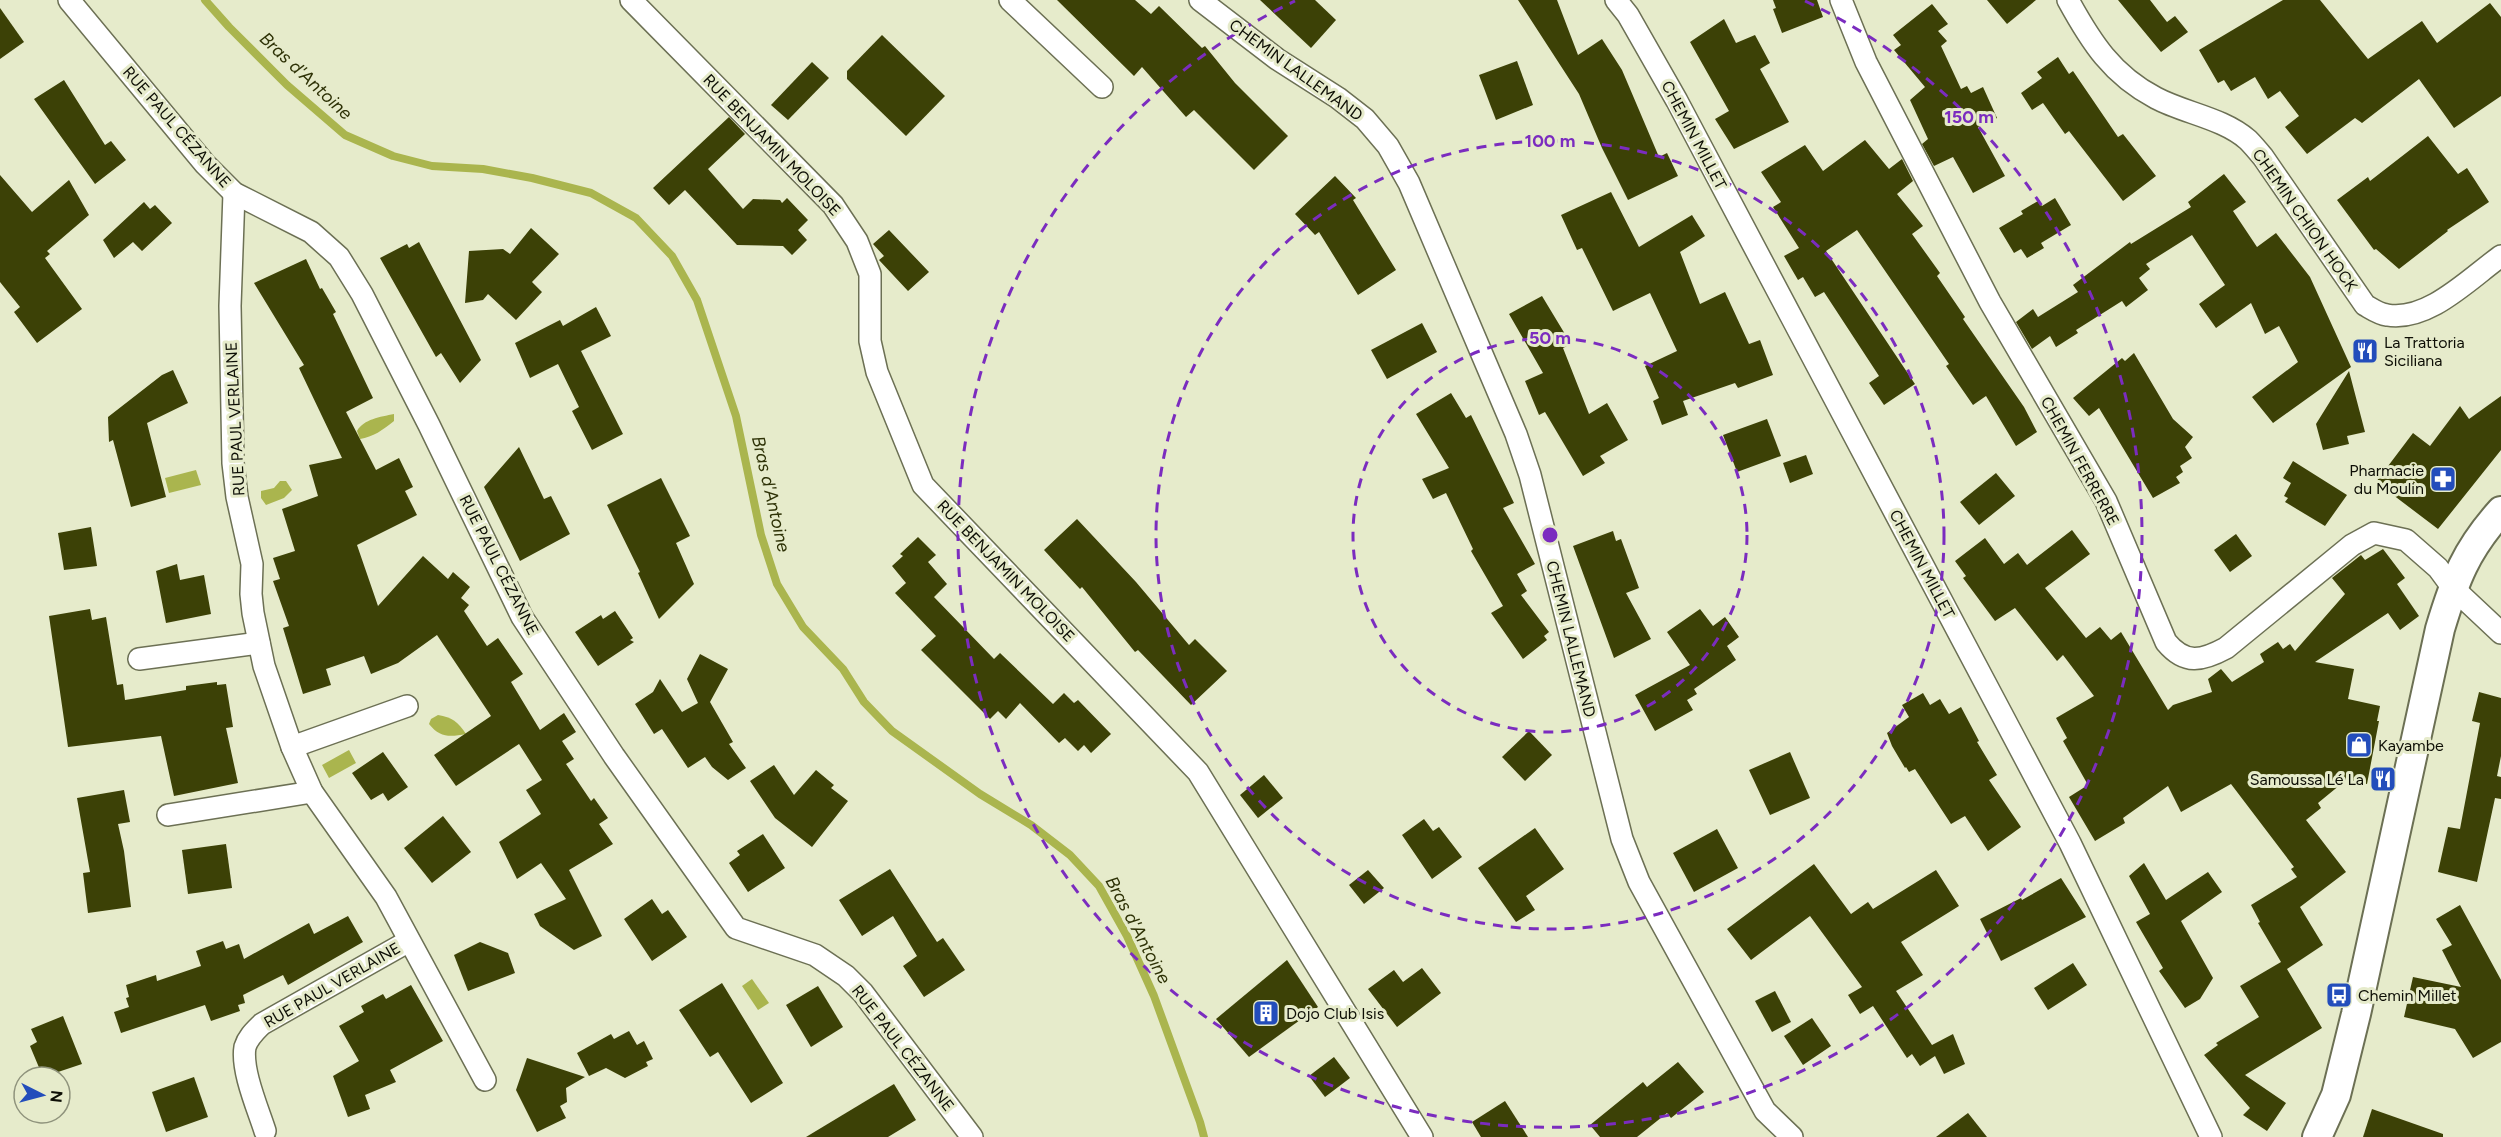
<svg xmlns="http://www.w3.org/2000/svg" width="2501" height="1137" font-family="Figtree,sans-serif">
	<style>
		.water { fill: #aab54e }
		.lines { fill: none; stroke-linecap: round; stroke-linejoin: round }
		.stream { stroke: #aab54e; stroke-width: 8 }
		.building { fill: #3c4106 }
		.minor-casing { stroke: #6c7054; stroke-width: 24 }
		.secondary-casing { stroke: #6c7054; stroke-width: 32 }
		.minor { stroke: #fff; stroke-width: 21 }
		.secondary { stroke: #fff; stroke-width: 28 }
		.ring { fill: none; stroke: #7b2cbf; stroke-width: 3; stroke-dasharray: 10 8 }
		.labels { text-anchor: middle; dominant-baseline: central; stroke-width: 6; stroke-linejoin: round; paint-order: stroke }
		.street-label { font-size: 16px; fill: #0d0e05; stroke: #e6ebcb }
		.poi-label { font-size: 16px; fill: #0d0e05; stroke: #e6ebcb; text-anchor: start }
		.water-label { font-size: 18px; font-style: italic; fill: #2e3206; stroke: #e6ebcb }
		.centre { fill: #7b2cbf; stroke: #e6ebcb; stroke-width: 3 }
		.ring-label { font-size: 18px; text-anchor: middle; font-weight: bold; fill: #7b2cbf; stroke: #e6ebcb; stroke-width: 6; stroke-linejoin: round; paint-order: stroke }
	</style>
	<rect width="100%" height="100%" fill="#e6ebcb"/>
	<!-- water -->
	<g class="water">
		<path d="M394 414V421C383 430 373 437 360 439L357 431C364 419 380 417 394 414Z"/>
		<path d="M196 470 201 485 169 493 165 478Z"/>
		<path d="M280 481H286L292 490 284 498 266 505 261 498V491L274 488Z"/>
		<path d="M438 715C452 717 458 722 466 734 450 737 440 738 429 724L431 719Z"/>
		<path d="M349 750 356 763 329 778 322 765Z"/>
		<path d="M752 979 769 1003 758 1010 742 986Z"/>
	</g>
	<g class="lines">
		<!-- stream -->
		<path class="stream" d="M205 0 229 27 287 85 345 135 393 156 432 166 483 169 532 178 591 193 636 218 672 256 697 300 736 416 761 535 777 584 803 627 843 669 864 702 892 731 980 794 1031 825 1070 855 1099 886 1127 936 1154 996 1200 1122 1204 1137"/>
	</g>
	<!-- building -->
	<g class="building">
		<path d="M1057 0H1135L1151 14 1159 6 1202 48 1205 46 1235 83 1288 136 1254 170 1194 110 1186 117 1142 67 1134 76Z"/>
		<path d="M1260 0H1315L1336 20 1311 48Z"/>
		<path d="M1518 0H1557L1578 55 1602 39 1622 70 1659 157 1667 153 1678 176 1628 200 1602 148 1579 94Z"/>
		<path d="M1773 0H1817L1823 17 1782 33 1773 9 1776 8Z"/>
		<path d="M1987 0H2036L2007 24Z"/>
		<path d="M2118 0H2150L2167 22 2175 16 2188 32 2161 52Z"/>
		<path d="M2283 0H2320L2368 59 2422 21 2437 43 2490 3 2501 17V96L2454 128 2419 79 2362 123 2355 118 2307 154 2285 127 2299 116 2280 91 2268 99 2255 77 2231 91 2224 80 2218 83 2199 50Z"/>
		<path d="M1932 4 1948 24 1938 31 1947 41 1941 46 1961 89 1967 86 1971 93 1983 87 1997 118 1978 127 2005 176 1973 193 1953 157 1934 166 1922 144 1928 139 1910 100 1925 87 1894 50 1901 45 1893 35Z"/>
		<path d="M0 8 24 42 0 59Z"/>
		<path d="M1724 19 1736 43 1755 35 1770 63 1760 69 1789 122 1734 149 1715 119 1729 111 1690 42Z"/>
		<path d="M882 35 945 96 906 136 847 79V71Z"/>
		<path d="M2058 57 2069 74 2073 71 2118 137 2123 134 2156 176 2123 201 2069 131 2065 134 2043 103 2032 110 2021 93 2042 78 2037 72Z"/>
		<path d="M1517 61 1533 105 1496 120 1479 75Z"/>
		<path d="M812 62 829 78 788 120 771 105Z"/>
		<path d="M64 80 105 145 111 141 126 160 95 184 34 99Z"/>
		<path d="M729 117 745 134 708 169 743 209 753 199 780 200 782 203 787 198 808 220 798 230 807 240 792 255 783 246 737 245 685 190 669 205 653 188Z"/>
		<path d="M2428 136 2458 174 2467 168 2489 202 2447 230 2448 231 2399 269 2376 249 2374 250 2337 200 2368 177 2370 181Z"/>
		<path d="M1865 140 1889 169 1902 159 1913 181 1897 194 1923 226 1912 234 1940 273 1937 276 1965 317 1963 319 2024 407 2037 432 2016 446 1986 396 1973 405 1946 366 1949 364 1857 230 1826 251 1915 384 1884 405 1869 383 1879 376 1824 292 1815 297 1803 277 1798 280 1784 256 1799 248 1773 207 1781 202 1761 172 1805 145 1823 171Z"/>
		<path d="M2224 174 2246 202 2233 211 2257 247 2276 233 2310 277 2351 367 2273 423 2252 397 2298 362 2279 326 2265 334 2251 303 2216 328 2199 304 2225 285 2192 235 2146 264 2150 269 2139 278 2148 290 2126 307 2122 301 2076 330 2078 333 2056 347 2050 336 2032 349 2016 322 2033 309 2038 317 2078 292 2073 285 2130 242 2131 244 2191 207 2188 202Z"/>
		<path d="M0 175 32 212 69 180 89 215 47 251 50 254 45 258 82 309 37 343 14 312 20 307 0 282Z"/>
		<path d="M1335 176 1356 198 1353 200 1396 270 1358 295 1319 232 1315 235 1295 214Z"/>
		<path d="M1611 192 1639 247 1692 215 1705 236 1680 252 1700 304 1725 292 1749 344 1760 340 1773 375 1738 388 1735 383 1683 401 1688 415 1662 425 1653 401 1659 398 1645 366 1677 351 1650 293 1613 311 1582 248 1577 250 1561 215Z"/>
		<path d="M2055 198 2071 225 2041 243 2044 248 2027 258 2021 249 2014 253 1999 228 2023 214 2021 211 2038 201 2042 206Z"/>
		<path d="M144 202 150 209 155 205 172 223 142 251 133 242 114 258 103 240Z"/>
		<path d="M531 228 559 254 532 282 542 292 516 320 488 294 483 300 465 303 469 251 503 249 510 254Z"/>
		<path d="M889 230 929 272 908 291 879 260 884 256 873 244Z"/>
		<path d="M419 242 481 360 460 383 441 353 436 357 380 258 407 244 409 248Z"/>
		<path d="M306 259 320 289 322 288 336 312 333 314 373 398 346 412 376 470 399 458 413 487 405 491 417 515 357 545 378 606 423 556 448 579 453 572 470 587 461 598 469 605 464 611 487 646 498 638 523 674 511 682 540 730 564 713 576 732 562 741 574 759 566 764 591 801 594 798 608 818 599 824 613 844 569 870 602 936 574 950 540 926 534 914 566 899 541 863 517 879 499 842 541 814 526 790 542 780 519 744 456 786 434 755 491 716 437 635 398 663 371 674 364 656 326 669 331 685 303 694 283 628 289 626 273 581 280 579 273 558 295 551 282 509 318 496 309 465 342 458 299 368 304 365 254 283Z"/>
		<path d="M1542 296 1571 344 1563 348 1589 414 1607 403 1628 440 1600 456 1605 463 1583 476 1545 412 1539 415 1525 381 1543 373 1509 314Z"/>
		<path d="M596 307 611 336 581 351 623 434 592 450 572 411 579 407 558 364 530 378 515 343 560 320 563 326Z"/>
		<path d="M1422 323 1437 352 1387 379 1371 350Z"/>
		<path d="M2134 353 2173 419 2193 437 2185 447 2192 458 2180 466 2183 472 2176 477 2180 483 2153 498 2099 408 2089 416 2073 398 2122 358 2125 361Z"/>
		<path d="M173 370 188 403 147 423 166 497 131 507 113 440 109 442 108 417 162 375Z"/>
		<path d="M2349 371 2365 432 2347 436 2349 444 2323 450 2316 424Z"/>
		<path d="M1451 393 1466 418 1471 415 1514 503 1503 508 1535 564 1517 574 1527 591 1521 595 1549 632 1544 636 1547 640 1523 659 1491 613 1503 606 1471 551 1473 549 1446 493 1433 499 1422 479 1449 468 1416 414Z"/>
		<path d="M2501 396V450L2438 529 2376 482 2413 433 2430 446 2460 406 2469 419Z"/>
		<path d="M1767 419 1781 456 1737 472 1723 435Z"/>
		<path d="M519 447 544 499 551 496 570 534 520 561 484 487Z"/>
		<path d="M1806 455 1813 474 1790 483 1783 463Z"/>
		<path d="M2293 461 2347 495 2325 526 2285 502 2288 498 2284 496 2291 483 2283 478Z"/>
		<path d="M1996 473 2015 496 1979 525 1960 502Z"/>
		<path d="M661 478 690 536 676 543 694 584 659 619 638 573 640 572 607 505Z"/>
		<path d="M1077 519 1136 582 1189 645 1195 639 1227 671 1191 705 1138 650 1135 652 1082 587 1080 589 1044 550Z"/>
		<path d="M91 527 97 566 64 570 58 533Z"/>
		<path d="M2072 530 2090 554 2045 588 2086 638 2100 627 2111 640 2121 632 2168 710 2173 705 2212 692 2208 679 2221 669 2232 682 2264 662 2260 654 2278 642 2283 649 2290 644 2295 651 2345 594 2332 578 2361 555 2365 560 2383 549 2405 578 2397 584 2419 616 2400 630 2388 613 2315 662 2354 669 2348 699 2380 706 2377 721H2379L2367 784 2346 780 2318 803 2321 808 2306 820 2346 872 2300 907 2323 945 2287 969 2322 1028 2245 1075 2286 1103 2267 1131 2243 1115 2250 1108 2204 1055 2218 1045 2216 1043 2259 1017 2240 986 2281 962 2258 923 2260 922 2251 905 2297 877 2291 869 2294 867 2231 784 2181 812 2168 786 2123 818 2125 823 2095 841 2069 797 2088 785 2063 741 2067 738 2056 718 2094 696 2063 655 2057 661 2015 608 1995 621 1963 578 1966 576 1955 561 1985 538 2004 564 2018 553 2027 565Z"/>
		<path d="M1613 531 1616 541 1621 539 1639 588 1626 593 1651 639 1614 658 1573 546Z"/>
		<path d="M2236 534 2252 556 2230 572 2214 550Z"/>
		<path d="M918 537 936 555 928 562 947 584 934 597 994 659 1000 653 1053 704 1064 693 1074 703 1078 700 1111 734 1091 753 1084 745 1078 751 1065 738 1059 743 1020 703 1006 719 998 711 990 719 921 650 936 636 895 593 906 583 892 566 903 556 900 554Z"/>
		<path d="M177 564 180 580 204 575 211 614 166 623 156 571Z"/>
		<path d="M90 609 92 620 106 617 117 685 123 684 125 700 186 690V686L217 682V685L226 684 233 727 226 728 238 783 174 796 161 736 68 747 49 616Z"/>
		<path d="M1700 609 1713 626 1725 617 1739 637 1727 646 1736 660 1694 689 1697 694 1687 700 1693 710 1655 731 1635 695 1690 665 1667 632Z"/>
		<path d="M615 611 633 638 630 640 634 642 598 666 575 632 601 615 603 619Z"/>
		<path d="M700 654 728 669 710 702 733 742 729 744 746 768 728 780 712 767 705 757 688 768 662 729 654 734 635 704 653 692 660 679 682 712 698 703 687 679Z"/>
		<path d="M2479 692 2501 698V756L2497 776 2501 777V799L2495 798 2477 882 2438 872 2448 827 2460 829 2480 723 2472 721Z"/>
		<path d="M1923 693 1930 705 1940 699 1949 714 1961 707 1979 741 1977 742 1997 775 1989 780 2021 827 1988 851 1965 816 1951 824 1915 769 1909 772 1906 767 1905 768 1892 746 1887 733 1909 717 1902 705Z"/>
		<path d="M1529 731 1552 755 1525 781 1502 757Z"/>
		<path d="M383 752 408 787 388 801 383 793 371 800 352 773Z"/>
		<path d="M1790 752 1810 798 1770 815 1749 770Z"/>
		<path d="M774 765 794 795 816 770 834 785 831 788 848 801 812 847 775 818 750 781Z"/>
		<path d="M1264 775 1283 798 1258 818 1240 795Z"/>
		<path d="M124 790 130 822 118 824 124 851 131 907 88 913 83 873 90 872 77 798Z"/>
		<path d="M443 816 471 852 432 883 404 848Z"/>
		<path d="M1424 819 1433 831 1439 827 1462 857 1432 879 1402 835Z"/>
		<path d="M1535 828 1564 869 1526 896 1535 910 1516 922 1478 868Z"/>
		<path d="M1717 829 1738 868 1694 892 1673 853Z"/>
		<path d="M763 834 785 868 748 892 729 863 740 855 737 851Z"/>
		<path d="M226 844 232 888 188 894 182 850Z"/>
		<path d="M2144 863 2166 900 2208 872 2222 892 2181 921 2213 978 2200 999 2185 1008 2159 971 2163 968 2136 922 2150 914 2129 876Z"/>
		<path d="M1814 864 1851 914 1868 902 1873 909 1936 870 1959 906 1901 942 1923 975 1896 991 1932 1045 1953 1034 1965 1064 1944 1074 1935 1056 1920 1066 1912 1054 1907 1058 1873 1006 1860 1014 1848 995 1862 987 1810 916 1751 960 1727 929Z"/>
		<path d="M890 869 937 942 943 938 965 970 924 997 903 966 917 956 893 916 862 936 839 900Z"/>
		<path d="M1368 870 1384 888 1364 904 1349 885Z"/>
		<path d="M2061 878 2086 917 2001 961 1980 919 2021 898 2022 900Z"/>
		<path d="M652 899 662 914 668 910 687 937 652 961 624 919Z"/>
		<path d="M2460 905 2501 980V1042L2473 1058 2455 1029 2404 1017 2413 977 2461 987 2442 950 2452 945 2436 919Z"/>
		<path d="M348 916 363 942 288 985 283 975 243 995 245 1003 238 1005 240 1011 211 1021 205 1005 121 1033 114 1012 129 1007 126 998 129 997 126 985 156 975 157 981 201 966 196 951 223 941 226 949 239 944 244 959 309 923 314 934Z"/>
		<path d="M480 942 508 953 515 973 468 991 454 955Z"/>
		<path d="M1287 960 1318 1007 1249 1057 1216 1019Z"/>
		<path d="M2073 963 2087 985 2048 1010 2034 988Z"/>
		<path d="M1422 968 1441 993 1397 1027 1368 989 1394 970 1403 982Z"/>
		<path d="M722 983 783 1083 751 1103 718 1052 710 1057 679 1010Z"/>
		<path d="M411 985 443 1041 390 1070 396 1082 365 1095 370 1109 348 1117 333 1076 359 1061 339 1026 364 1012 361 1006 383 994 386 999Z"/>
		<path d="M818 986 843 1027 811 1047 786 1005Z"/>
		<path d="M1775 991 1791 1022 1772 1032 1755 1001Z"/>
		<path d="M63 1016 82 1064 43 1077 30 1046 37 1042 31 1029Z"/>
		<path d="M1812 1018 1831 1046 1803 1065 1784 1036Z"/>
		<path d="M629 1031 637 1045 644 1041 653 1059 646 1062 648 1066 625 1078 606 1068 589 1076 577 1053 611 1034 614 1039Z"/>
		<path d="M1334 1057 1350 1078 1325 1097 1309 1076Z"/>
		<path d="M527 1058 585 1077 566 1088 567 1102 560 1106 566 1118 537 1132 516 1090Z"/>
		<path d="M1678 1062 1704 1092 1671 1118 1667 1113 1637 1137H1600L1590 1125 1643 1082 1647 1087Z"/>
		<path d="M194 1077 208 1117 166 1132 152 1092Z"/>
		<path d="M894 1084 916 1120 888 1137H806Z"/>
		<path d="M1505 1101 1528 1137H1481L1472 1122Z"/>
		<path d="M2372 1109 2443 1134V1137H2363Z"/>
		<path d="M1968 1113 1987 1137H1936Z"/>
	</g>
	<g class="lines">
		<defs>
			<g id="minor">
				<path d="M69 0 205 164 234 193 311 232 339 257 362 294 429 425 522 617 614 756 736 928 815 955 846 976 863 993 972 1137"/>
				<path d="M631 0 833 205 857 241 870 274V341L877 372 923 485 1198 772 1422 1137"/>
				<path d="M1010 0 1102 87"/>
				<path d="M1200 0 1277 59 1338 98 1365 119 1388 146 1409 183 1516 434 1530 475 1622 839 1639 882 1765 1111 1792 1137"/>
				<path d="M1616 0 1628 15 1677 101 2070 843 2211 1137"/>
				<path d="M1841 0 1866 62 1990 302 2106 501 2166 642C2185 665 2202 661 2226 648L2352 545 2374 533 2406 540 2438 568 2452 587 2501 633"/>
				<path d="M2068 0C2091 42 2112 75 2156 98 2184 113 2223 118 2248 140 2253 145 2258 151 2263 157L2365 305C2372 309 2379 314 2387 315 2428 322 2469 279 2501 256"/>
				<path d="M234 193 230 306 233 463 237 497 252 564 251 594 253 613 264 666 292 747 312 792 386 897 485 1080"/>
				<path d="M139 659 259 643"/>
				<path d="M292 747 407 706"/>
				<path d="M168 815 312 792"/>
				<path d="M265 1131C258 1109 241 1070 245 1047 248 1037 255 1031 262 1024L409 941"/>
			</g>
			<path id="secondary" d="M2317 1137 2336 1095 2356 1014 2440 629C2455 579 2466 550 2501 511"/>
		</defs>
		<!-- minor casing -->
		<use href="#minor" class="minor-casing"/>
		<!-- secondary casing -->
		<use href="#secondary" class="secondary-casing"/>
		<!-- minor -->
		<use href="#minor" class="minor"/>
		<!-- secondary -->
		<use href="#secondary" class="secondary"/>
	</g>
	<!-- distance rings -->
	<g class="ring">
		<circle cx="1550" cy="535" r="197"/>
		<circle cx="1550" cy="535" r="394"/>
		<path d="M1805 1A592 592 0 1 1 1295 1"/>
	</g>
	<!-- icons -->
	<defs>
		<symbol id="restaurant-square" viewBox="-11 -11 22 22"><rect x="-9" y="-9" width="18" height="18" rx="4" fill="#234dbb" stroke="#e6ebcb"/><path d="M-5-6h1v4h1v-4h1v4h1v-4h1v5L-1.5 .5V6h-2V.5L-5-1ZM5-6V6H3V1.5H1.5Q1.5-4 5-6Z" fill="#fff"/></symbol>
		<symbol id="pharmacy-square" viewBox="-11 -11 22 22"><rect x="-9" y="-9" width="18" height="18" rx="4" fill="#234dbb" stroke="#e6ebcb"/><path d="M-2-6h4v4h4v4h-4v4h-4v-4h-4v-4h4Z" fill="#fff"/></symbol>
		<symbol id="shop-square" viewBox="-11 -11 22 22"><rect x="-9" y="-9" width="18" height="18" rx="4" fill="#234dbb" stroke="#e6ebcb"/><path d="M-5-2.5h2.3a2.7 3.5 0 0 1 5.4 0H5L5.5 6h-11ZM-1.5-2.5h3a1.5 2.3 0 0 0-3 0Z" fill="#fff"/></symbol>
		<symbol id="bus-square" viewBox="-11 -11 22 22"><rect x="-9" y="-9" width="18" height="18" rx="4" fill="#234dbb" stroke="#e6ebcb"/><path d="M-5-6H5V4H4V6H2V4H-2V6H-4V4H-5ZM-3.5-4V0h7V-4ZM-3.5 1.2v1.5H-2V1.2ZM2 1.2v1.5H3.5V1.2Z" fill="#fff"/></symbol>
		<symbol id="building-square" viewBox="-11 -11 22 22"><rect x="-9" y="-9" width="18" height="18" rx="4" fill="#234dbb" stroke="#e6ebcb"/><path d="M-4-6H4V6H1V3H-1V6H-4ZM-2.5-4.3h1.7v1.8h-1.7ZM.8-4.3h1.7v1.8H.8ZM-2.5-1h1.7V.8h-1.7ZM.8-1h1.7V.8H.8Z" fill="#fff"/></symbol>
	</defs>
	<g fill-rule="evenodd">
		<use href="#restaurant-square" x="2350" y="336" width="30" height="30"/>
		<use href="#pharmacy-square" x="2428" y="464" width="30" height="30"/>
		<use href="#shop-square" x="2344" y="730" width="30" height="30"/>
		<use href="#restaurant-square" x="2368" y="764" width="30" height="30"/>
		<use href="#bus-square" x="2324" y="980" width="30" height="30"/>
		<use href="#building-square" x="1251" y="998" width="30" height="30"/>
	</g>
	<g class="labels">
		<!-- street labels -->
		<g class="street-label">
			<text transform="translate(1296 70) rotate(36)">CHEMIN LALLEMAND</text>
			<text transform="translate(177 127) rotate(49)">RUE PAUL CÉZANNE</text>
			<text transform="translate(1694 135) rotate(62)">CHEMIN MILLET</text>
			<text transform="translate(772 145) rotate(46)">RUE BENJAMIN MOLOISE</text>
			<text transform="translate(2305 220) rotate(55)">CHEMIN CHION HOCK</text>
			<text transform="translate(235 419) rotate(-93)">RUE PAUL VERLAINE</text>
			<text transform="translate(2080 461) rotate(61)">CHEMIN FERRERRE</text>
			<text transform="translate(1922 564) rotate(62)">CHEMIN MILLET</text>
			<text transform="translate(499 565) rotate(63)">RUE PAUL CÉZANNE</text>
			<text transform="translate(1006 571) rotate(46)">RUE BENJAMIN MOLOISE</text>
			<text transform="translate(1571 639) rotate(76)">CHEMIN LALLEMAND</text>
			<text transform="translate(332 985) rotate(-30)">RUE PAUL VERLAINE</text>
			<text transform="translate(903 1048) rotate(52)">RUE PAUL CÉZANNE</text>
		</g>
		<!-- poi labels -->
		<g class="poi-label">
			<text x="2384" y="342">La Trattoria<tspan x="2384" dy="18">Siciliana</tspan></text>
			<text x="2424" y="470" text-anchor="end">Pharmacie<tspan x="2424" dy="18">du Moulin</tspan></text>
			<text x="2378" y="745">Kayambe</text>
			<text x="2364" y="779" text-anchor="end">Samoussa Lé La</text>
			<text x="2358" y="995">Chemin Millet</text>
			<text x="1286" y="1013">Dojo Club Isis</text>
		</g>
		<!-- water labels -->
		<g class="water-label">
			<text transform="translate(306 76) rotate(43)">Bras d'Antoine</text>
			<text transform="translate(771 494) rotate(77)">Bras d'Antoine</text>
			<text transform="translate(1138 930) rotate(62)">Bras d'Antoine</text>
		</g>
	</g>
	<circle cx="1550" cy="535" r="9" class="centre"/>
	<g class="ring-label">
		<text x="1969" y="123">150 m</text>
		<text x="1550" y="147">100 m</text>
		<text x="1550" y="344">50 m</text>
	</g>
	<!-- north arrow -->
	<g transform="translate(42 1095) rotate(96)"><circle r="28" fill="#e6ebcb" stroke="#8f937c" stroke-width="1.5"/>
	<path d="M0-4.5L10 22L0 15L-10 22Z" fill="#234dbb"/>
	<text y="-9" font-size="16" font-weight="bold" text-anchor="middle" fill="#0d0e05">N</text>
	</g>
</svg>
